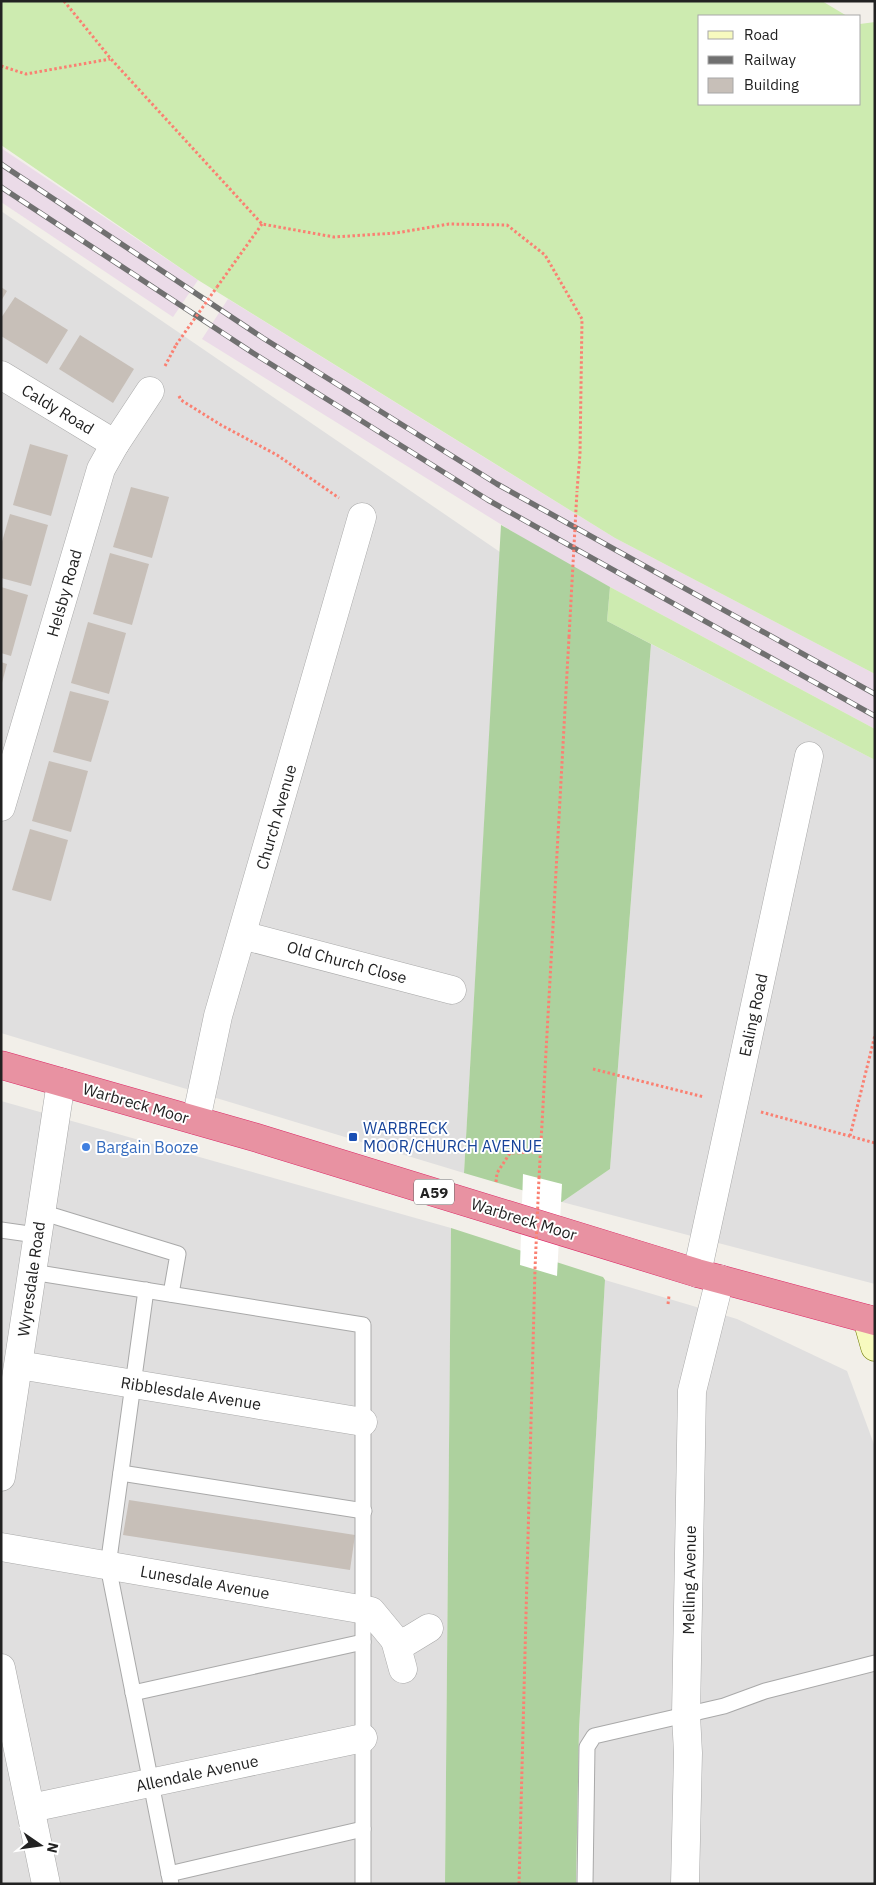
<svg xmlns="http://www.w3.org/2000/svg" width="876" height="1885" font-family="'IBM Plex Sans',sans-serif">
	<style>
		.residential { fill: #e0dfdf }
		.industrial { fill: #ebdbe8 }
		.grass { fill: #cdebb0 }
		.forest { fill: #add19e }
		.pier { fill: #fff }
		.building { fill: #c7bfb8 }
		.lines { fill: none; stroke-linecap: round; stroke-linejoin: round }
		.lane-casing { stroke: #a9a9a9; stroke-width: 17 }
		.street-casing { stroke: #a9a9a9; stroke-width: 29 }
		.secondary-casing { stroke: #707d05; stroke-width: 29 }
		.highway-casing { stroke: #dc2a67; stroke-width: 29 }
		.path { stroke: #fa8072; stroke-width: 3; stroke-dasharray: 2.5 2.5; stroke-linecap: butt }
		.lane { stroke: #fff; stroke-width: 15 }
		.street { stroke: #fff; stroke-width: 28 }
		.secondary { stroke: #f7fabf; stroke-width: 28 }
		.highway { stroke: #e892a2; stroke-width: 28 }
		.rail-casing { stroke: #707070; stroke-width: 5.5 }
		.rail { stroke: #fff; stroke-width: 4; stroke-dasharray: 11; stroke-linecap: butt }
		.path-bridge { stroke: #fa8072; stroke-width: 3; stroke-dasharray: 2.5 2.5; stroke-linecap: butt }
		.transit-dot { fill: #1a4fb4; stroke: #fff; stroke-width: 2 }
		.shop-dot { fill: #3f7fe0; stroke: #fff; stroke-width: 2 }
		.labels { text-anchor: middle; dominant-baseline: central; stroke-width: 4; stroke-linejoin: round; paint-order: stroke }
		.shield { fill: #fff; stroke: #646464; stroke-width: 1 }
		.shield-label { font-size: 15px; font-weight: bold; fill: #222 }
		.street-label { font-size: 16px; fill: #222; stroke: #fff }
		.transit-label { font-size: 16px; fill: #164399; stroke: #fff; text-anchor: start }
		.shop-label { font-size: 16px; fill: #366cbe; stroke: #fff; text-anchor: start }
	</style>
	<rect width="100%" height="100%" fill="#f2efe9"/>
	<!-- residential -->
	<g class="residential">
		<path d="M1 211 500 552 464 1173 1 1033Z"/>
		<path d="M651 644 875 760V1284L562 1202 610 1169Z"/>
		<path d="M1 1101 451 1228 445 1884H1Z"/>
		<path d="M605 1280 737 1319 847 1371 875 1447V1884H576L579 1729Z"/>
	</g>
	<!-- industrial -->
	<g class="industrial">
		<path d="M1 148 198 280 173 317 1 202Z"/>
		<path d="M228 299 615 538 875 674V729L552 556 202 339Z"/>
	</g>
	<!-- grass -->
	<g class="grass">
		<path d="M1 1H822L847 16H700V104H860V24L875 22V674L615 538 198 280 1 145Z"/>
		<path d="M610 587 875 729V760L607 621Z"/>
	</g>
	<!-- forest -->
	<g class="forest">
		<path d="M501 525 610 587 607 621 651 644 610 1169 562 1202 464 1173Z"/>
		<path d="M451 1228 603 1277 605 1280 579 1729 576 1884H445Z"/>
	</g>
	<!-- pier -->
	<path class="pier" d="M523 1174 562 1184 557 1276 520 1265Z"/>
	<!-- building -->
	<g class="building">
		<path d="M1 287 7 291 1 301Z"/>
		<path d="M15 297 68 330 47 364 1 336V318Z"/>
		<path d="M80 335 134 369 113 403 59 369Z"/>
		<path d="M30 444 68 455 51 516 13 505Z"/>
		<path d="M131 487 169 497 152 558 113 547Z"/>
		<path d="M10 514 48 525 31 586 1 578V545Z"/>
		<path d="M110 553 149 564 132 625 93 614Z"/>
		<path d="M1 587 28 595 11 656 1 653Z"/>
		<path d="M88 622 126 633 109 694 71 683Z"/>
		<path d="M1 662 7 664 2 683H1Z"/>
		<path d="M70 691 109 701 91 762 53 752Z"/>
		<path d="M49 761 88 771 71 832 32 821Z"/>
		<path d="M30 829 68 840 51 901 12 890Z"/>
		<path d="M129 1500 355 1535 350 1570 123 1535Z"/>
	</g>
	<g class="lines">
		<defs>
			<g id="lane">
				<path d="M41 1212 178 1254 171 1294"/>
				<path d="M1 1230 36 1235"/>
				<path d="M32 1272 363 1325V1884"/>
				<path d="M146 1290 108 1566 171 1884"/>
				<path d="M121 1473 364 1511"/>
				<path d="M133 1693 363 1642"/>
				<path d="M169 1874 363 1829"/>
				<path d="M585 1884 587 1747 594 1736 724 1706 765 1691 875 1663"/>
			</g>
			<g id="street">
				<path d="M1 375 115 444"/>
				<path d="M1 807 101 469 115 444 150 391"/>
				<path d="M242 935 452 990"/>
				<path d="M196 1120 218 1016 362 517"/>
				<path d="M697 1273 809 756"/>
				<path d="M19 1365 363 1422"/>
				<path d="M1 1477 61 1082"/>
				<path d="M1 1547 371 1611 395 1640 406 1642 429 1628"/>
				<path d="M395 1640 403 1669"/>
				<path d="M1 1668 46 1884"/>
				<path d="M31 1808 363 1738"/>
				<path d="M685 1884 688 1753 686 1715 692 1391 720 1279"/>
			</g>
			<path id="secondary" d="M867 1319 875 1347"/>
			<path id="highway" d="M1 1065 254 1137 697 1273 875 1321"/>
		</defs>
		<!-- lane casing -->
		<use href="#lane" class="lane-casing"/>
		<!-- street casing -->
		<use href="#street" class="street-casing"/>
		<!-- secondary casing -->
		<use href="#secondary" class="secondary-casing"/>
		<!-- highway casing -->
		<use href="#highway" class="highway-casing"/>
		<!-- path -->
		<g class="path">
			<path d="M64 1 111 59 262 224 334 237 396 233 449 224 507 225 545 255 582 319 580 454 577 491"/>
			<path d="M1 66 26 74 110 59"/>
			<path d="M217 287 262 224"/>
			<path d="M165 366 176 345"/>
			<path d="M179 396 181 400 221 425 277 455 339 498"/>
			<path d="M593 1069 704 1097"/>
			<path d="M761 1112 875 1143"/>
			<path d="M850 1136 875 1035"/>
			<path d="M539 1178 569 637"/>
			<path d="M496 1182 497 1173 510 1153 539 1152"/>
			<path d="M668 1304 669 1296"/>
			<path d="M519 1884 535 1269"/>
		</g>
		<!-- lane -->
		<use href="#lane" class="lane"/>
		<!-- street -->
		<use href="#street" class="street"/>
		<!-- secondary -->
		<use href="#secondary" class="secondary"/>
		<!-- highway -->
		<use href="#highway" class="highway"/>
		<defs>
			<g id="rail">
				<path d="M1 164 263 338 497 484 875 694"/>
				<path d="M1 187 253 353 488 500 875 716"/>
			</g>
		</defs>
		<!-- rail casing -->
		<use href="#rail" class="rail-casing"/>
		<!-- rail -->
		<use href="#rail" class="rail"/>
		<!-- path-bridge -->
		<g class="path-bridge">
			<path d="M176 345 217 287"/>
			<path d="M569 637 577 491"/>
			<path d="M535 1269 539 1178"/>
		</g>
	</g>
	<!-- markers -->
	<rect class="transit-dot" x="348" y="1132" width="10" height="10" rx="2.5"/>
	<circle class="shop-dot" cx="86" cy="1147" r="5"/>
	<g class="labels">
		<!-- shield labels -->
		<rect class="shield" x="414" y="1179.5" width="40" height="25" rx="4"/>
		<g class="shield-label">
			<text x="434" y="1192">A59</text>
		</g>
		<!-- street labels -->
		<g class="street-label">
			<text transform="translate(58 409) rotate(31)">Caldy Road</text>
			<text transform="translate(64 593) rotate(-74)">Helsby Road</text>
			<text transform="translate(276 817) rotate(-74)">Church Avenue</text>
			<text transform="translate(347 962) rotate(15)">Old Church Close</text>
			<text transform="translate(753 1015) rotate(-78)">Ealing Road</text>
			<text transform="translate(136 1103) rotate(16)">Warbreck Moor</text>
			<text transform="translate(524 1219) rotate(17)">Warbreck Moor</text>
			<text transform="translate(31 1279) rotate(-82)">Wyresdale Road</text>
			<text transform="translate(191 1393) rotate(9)">Ribblesdale Avenue</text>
			<text transform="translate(689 1580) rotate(-89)">Melling Avenue</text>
			<text transform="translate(205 1582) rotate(10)">Lunesdale Avenue</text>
			<text transform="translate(197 1773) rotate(-12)">Allendale Avenue</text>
		</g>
		<!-- transit labels -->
		<g class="transit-label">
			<text x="363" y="1128">WARBRECK<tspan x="363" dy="18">MOOR/CHURCH AVENUE</tspan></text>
		</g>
		<!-- shop labels -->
		<g class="shop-label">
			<text x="96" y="1147">Bargain Booze</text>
		</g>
	</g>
	<!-- border -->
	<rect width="876" height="1885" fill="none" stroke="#222222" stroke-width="5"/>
	<!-- legend -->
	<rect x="698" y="15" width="162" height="90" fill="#ffffff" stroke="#a7a7a7"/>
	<rect x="708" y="31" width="25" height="8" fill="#f7fabf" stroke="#a7a7a7"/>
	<text x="744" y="40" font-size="15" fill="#222222">Road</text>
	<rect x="708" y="56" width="25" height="8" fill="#707070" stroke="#a7a7a7"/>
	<text x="744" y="65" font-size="15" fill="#222222">Railway</text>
	<rect x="708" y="78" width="25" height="15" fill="#c7bfb8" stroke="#a7a7a7"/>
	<text x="744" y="90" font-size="15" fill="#222222">Building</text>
	<!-- north arrow -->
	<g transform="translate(40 1845) rotate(103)" stroke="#ffffff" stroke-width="4" paint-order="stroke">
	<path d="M0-4L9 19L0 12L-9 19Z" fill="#222222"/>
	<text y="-8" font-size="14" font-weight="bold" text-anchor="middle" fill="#222222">N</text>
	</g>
</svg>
